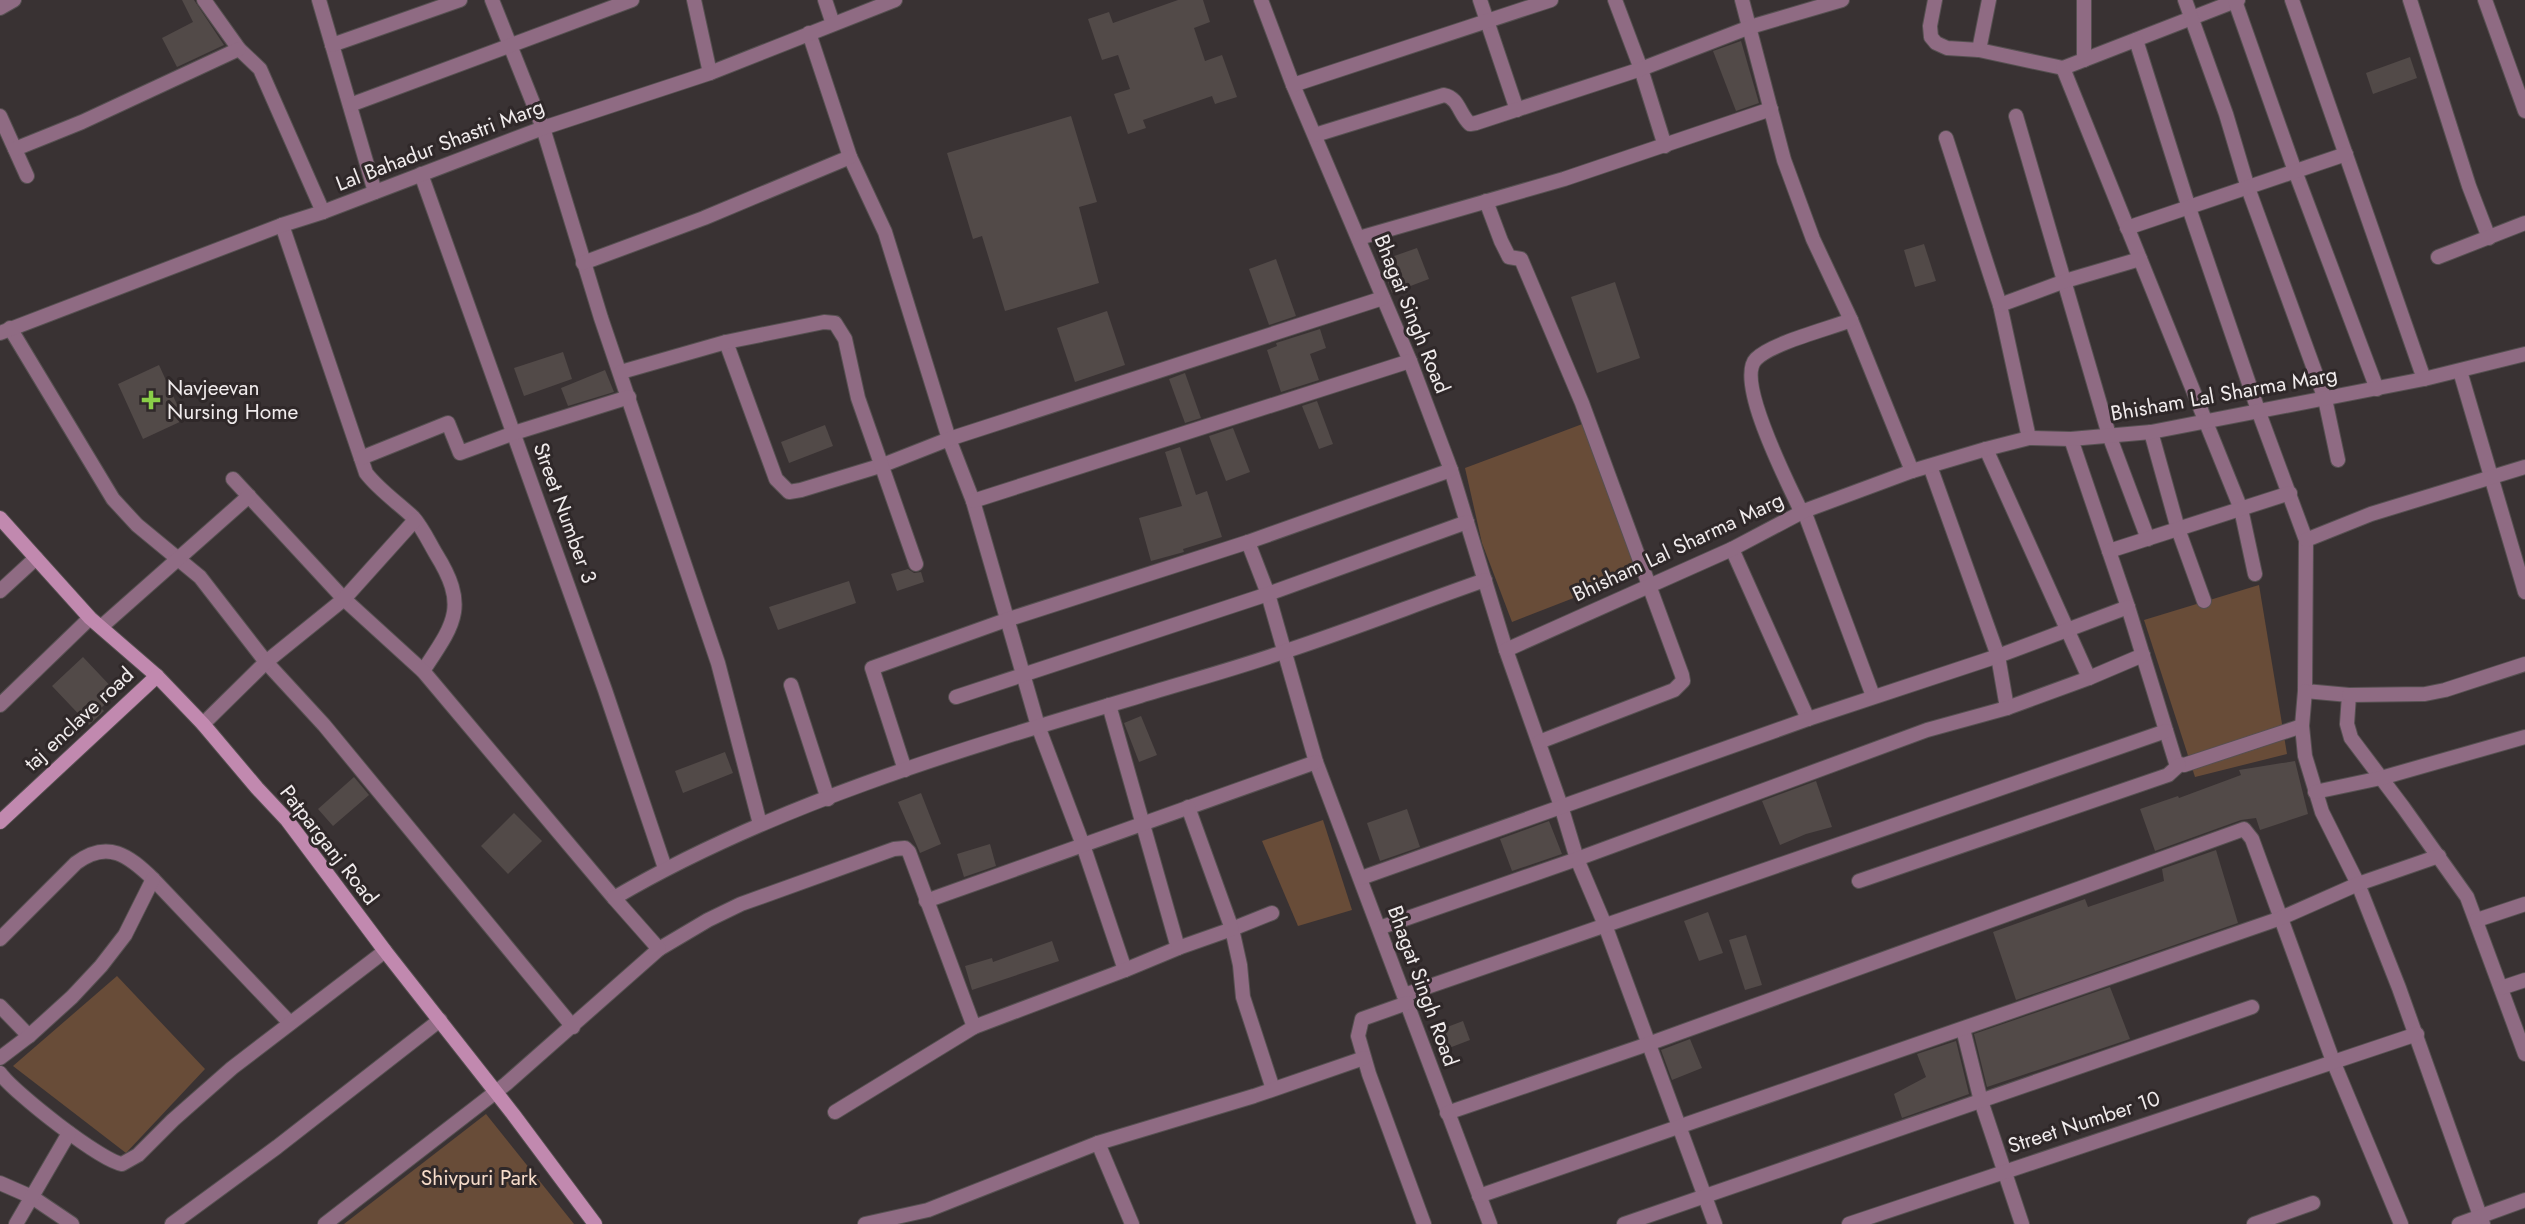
<svg xmlns="http://www.w3.org/2000/svg" width="2525" height="1224" font-family="Jost,sans-serif">
	<style>
		.green { fill: #684c38 }
		.building { fill: #524a48 }
		.lines { fill: none; stroke-linecap: round; stroke-linejoin: round }
		.street-casing { stroke: #565051; stroke-width: 16 }
		.secondary-casing { stroke: #565051; stroke-width: 16 }
		.street { stroke: #8f6b83; stroke-width: 14 }
		.secondary { stroke: #c189af; stroke-width: 14 }
		.poi-dot { fill: #89cf48; stroke: #2f2829; stroke-width: 2.5 }
		.labels { text-anchor: middle; dominant-baseline: central; stroke-width: 6; stroke-linejoin: round; paint-order: stroke }
		.street-label { font-size: 21px; fill: #f0ebec; stroke: #2f2829 }
		.poi-label { font-size: 21px; fill: #f0ebec; stroke: #2f2829; text-anchor: start }
		.park-label { font-size: 21px; fill: #f6dcca; stroke: #2f2829 }
	</style>
	<rect width="100%" height="100%" fill="#393233"/>
	<!-- green -->
	<g class="green">
		<path d="M1585 423 1638 573 1512 622 1482 543 1465 468Z"/>
		<path d="M2259 585 2287 754 2195 777 2144 620Z"/>
		<path d="M1323 820 1352 910 1298 926 1262 841Z"/>
		<path d="M117 976 205 1069 126 1153 13 1066Z"/>
		<path d="M486 1114 574 1224H344Z"/>
	</g>
	<!-- building -->
	<g class="building">
		<path d="M182 0H194L224 45 177 67 162 38 193 22Z"/>
		<path d="M1178 0H1203L1210 22 1194 28 1205 61 1222 55 1237 97 1215 104 1212 96 1143 120 1146 128 1128 134 1114 94 1130 89 1118 55 1102 60 1088 19 1109 12 1113 23Z"/>
		<path d="M1741 41 1759 103 1736 111 1713 51Z"/>
		<path d="M2410 57 2417 78 2373 94 2366 73Z"/>
		<path d="M1071 116 1097 202 1079 207 1099 283 1005 311 982 236 973 239 947 153Z"/>
		<path d="M1924 244 1936 281 1915 287 1904 250Z"/>
		<path d="M1417 248 1429 279 1392 293 1380 261Z"/>
		<path d="M1276 259 1296 316 1269 325 1249 269Z"/>
		<path d="M1615 282 1640 358 1597 373 1571 297Z"/>
		<path d="M1107 311 1125 365 1075 382 1057 328Z"/>
		<path d="M1320 329 1326 348 1310 354 1319 380 1281 392 1267 350 1277 346 1276 343Z"/>
		<path d="M563 352 572 379 524 396 514 368Z"/>
		<path d="M159 365 184 420 143 439 118 384Z"/>
		<path d="M605 370 614 392 568 406 561 388Z"/>
		<path d="M1185 373 1201 418 1185 423 1169 379Z"/>
		<path d="M1317 401 1333 444 1319 449 1302 406Z"/>
		<path d="M825 425 833 446 789 463 781 442Z"/>
		<path d="M1233 428 1250 472 1226 481 1209 436Z"/>
		<path d="M1180 447 1196 495 1207 491 1222 537 1183 549 1184 552 1151 561 1139 518 1182 506 1165 452Z"/>
		<path d="M908 569 914 573 921 572 924 582 897 591 891 574Z"/>
		<path d="M849 581 856 603 778 630 769 607Z"/>
		<path d="M83 657 117 693 101 708 104 711 89 725 52 686Z"/>
		<path d="M1141 716 1157 755 1139 762 1124 723Z"/>
		<path d="M725 752 733 773 683 793 675 771Z"/>
		<path d="M2295 761 2308 814 2260 830 2256 818 2241 820 2155 851 2140 809 2178 796 2179 798 2241 775 2239 770Z"/>
		<path d="M354 777 369 795 333 826 318 809Z"/>
		<path d="M1816 781 1832 827 1806 834 1780 845 1762 801Z"/>
		<path d="M921 793 941 844 920 853 898 802Z"/>
		<path d="M1407 809 1420 847 1380 861 1367 823Z"/>
		<path d="M514 813 542 841 508 874 481 846Z"/>
		<path d="M1549 821 1562 854 1512 871 1500 839Z"/>
		<path d="M990 844 996 866 964 877 957 854Z"/>
		<path d="M2216 850 2238 923 2016 1000 1993 932 2085 899 2088 907 2164 881 2162 869Z"/>
		<path d="M1708 912 1723 953 1699 961 1684 921Z"/>
		<path d="M1746 935 1762 985 1745 990 1729 940Z"/>
		<path d="M1052 941 1059 961 972 990 965 966 992 958 993 962Z"/>
		<path d="M2110 987 2130 1039 1987 1087 1974 1034Z"/>
		<path d="M1463 1021 1470 1040 1449 1048 1442 1029Z"/>
		<path d="M1690 1039 1702 1068 1672 1080 1661 1050Z"/>
		<path d="M1956 1041 1969 1094 1902 1118 1894 1094 1926 1077 1917 1054Z"/>
	</g>
	<g class="lines">
		<defs>
			<g id="street">
				<path d="M204 0 239 49 260 69 323 212"/>
				<path d="M319 0 375 192"/>
				<path d="M492 0 543 128 601 318 718 663 760 824"/>
				<path d="M694 0 710 73"/>
				<path d="M825 0 833 24"/>
				<path d="M1261 0 1293 85 1410 361 1451 470 1506 650 1561 806 1577 859 1605 925 1715 1224"/>
				<path d="M1480 0 1517 110"/>
				<path d="M1615 0 1641 69 1665 146"/>
				<path d="M1742 0 1784 160 1813 239 1851 320 1912 471"/>
				<path d="M1935 0 1930 26 1931 37 1936 43 1947 48 1979 50 2063 68 2238 0"/>
				<path d="M2084 0V60"/>
				<path d="M2185 0 2226 114 2248 188 2325 399 2338 460"/>
				<path d="M2292 0 2424 379"/>
				<path d="M2410 0 2469 186 2489 238"/>
				<path d="M2485 0 2525 111"/>
				<path d="M2235 1 2295 171 2377 389"/>
				<path d="M0 8 14 0"/>
				<path d="M809 33 850 157 885 232 949 439 973 501 1038 726 1083 845 1125 970 974 1027"/>
				<path d="M2136 40 2189 208 2258 410 2306 540 2305 691 2349 695 2347 724 2351 738 2403 807 2467 897 2525 1054"/>
				<path d="M332 45 460 0"/>
				<path d="M1979 50 1989 0"/>
				<path d="M2063 68 2241 509 2255 574"/>
				<path d="M1293 85 1551 0"/>
				<path d="M350 105 632 0"/>
				<path d="M0 116 27 176"/>
				<path d="M2016 116 2109 435 2148 539"/>
				<path d="M1315 135 1444 95C1459 98 1459 114 1470 124L1476 123 1641 69 1750 27 1842 0"/>
				<path d="M1946 138 2000 305 2029 438"/>
				<path d="M15 149 82 122 239 49"/>
				<path d="M421 174 605 690 665 868"/>
				<path d="M1486 201 1501 241 1509 257 1521 259 1582 403 1682 675 1683 681 1674 690 1539 742"/>
				<path d="M282 225 366 473C379 490 397 502 413 517 422 527 429 542 436 554 469 607 454 624 423 671"/>
				<path d="M2127 228 2346 154"/>
				<path d="M1359 238 1564 179 1771 109"/>
				<path d="M2438 257 2525 223"/>
				<path d="M583 263 704 218 850 157"/>
				<path d="M2000 305 2065 281 2140 259"/>
				<path d="M1851 320C1828 329 1772 343 1756 359 1735 380 1788 483 1799 507L1804 511 1873 696"/>
				<path d="M10 328 113 499 137 525 200 577 266 662 324 725 573 1027"/>
				<path d="M0 333 282 225 323 212 543 128 710 73 895 0"/>
				<path d="M726 342 776 479 789 492 801 490 883 465 949 439 1383 298"/>
				<path d="M2460 371 2525 592"/>
				<path d="M621 372 726 342 824 322 835 323 845 339 858 398 916 564"/>
				<path d="M2151 432 2178 529 2204 601"/>
				<path d="M2071 439 2128 607 2176 763 2184 765 2302 726"/>
				<path d="M1986 449 2089 678"/>
				<path d="M361 458 448 423 460 453 514 433 629 397"/>
				<path d="M1930 466 1998 656 2007 708"/>
				<path d="M233 479 344 599 423 671 614 898"/>
				<path d="M973 501 1410 361"/>
				<path d="M2306 540 2371 514 2525 467"/>
				<path d="M1248 542 1268 594 1316 762 1490 1224"/>
				<path d="M1732 549 1808 719"/>
				<path d="M2109 551 2290 493"/>
				<path d="M0 591 36 558"/>
				<path d="M101 627 249 496"/>
				<path d="M1506 650 1732 549 1804 511 1912 471 1986 449 2029 438 2071 439 2151 432 2424 379 2525 354"/>
				<path d="M791 685 828 799"/>
				<path d="M2305 691 2302 726 2305 756 2322 812 2358 884 2399 988 2483 1224"/>
				<path d="M2349 695 2425 694 2445 690 2525 664"/>
				<path d="M956 697 1268 594 1467 522"/>
				<path d="M0 705 90 618"/>
				<path d="M1109 705 1178 948 1125 970"/>
				<path d="M203 724 266 662 344 599 415 520"/>
				<path d="M905 770 872 668 1006 620 1248 542 1451 470"/>
				<path d="M2315 792 2381 778 2525 737"/>
				<path d="M1361 878 1808 719 1998 656 2128 607"/>
				<path d="M1859 881 2168 775 2179 765"/>
				<path d="M926 901 1316 762"/>
				<path d="M1272 913 1232 929 1240 965 1243 997 1273 1089"/>
				<path d="M2477 920 2525 904"/>
				<path d="M1379 928 1577 859 1927 730 2007 708 2089 678 2143 655"/>
				<path d="M0 939 76 863C108 839 129 856 153 879L290 1023"/>
				<path d="M1178 948 1232 929 1188 807"/>
				<path d="M659 949 708 920 741 904 894 849 905 848 909 852 974 1027 835 1112"/>
				<path d="M2501 988 2525 980"/>
				<path d="M1404 995 2166 731"/>
				<path d="M1407 1003 1362 1019 1358 1036 1369 1074 1424 1224"/>
				<path d="M0 1006 29 1036"/>
				<path d="M1963 1029 1981 1101 2022 1224"/>
				<path d="M0 1058 29 1036 72 997 101 966 125 935 153 879"/>
				<path d="M0 1073C13 1092 101 1161 122 1164L138 1155 173 1120 232 1068 385 951"/>
				<path d="M1447 1113 1648 1044 2244 829 2252 839 2333 1061 2401 1224"/>
				<path d="M1098 1143 1132 1224"/>
				<path d="M0 1183 32 1197 72 1224"/>
				<path d="M1479 1196 2281 918 2358 884 2439 856"/>
				<path d="M16 1224 69 1133"/>
				<path d="M172 1224 277 1147 440 1020"/>
				<path d="M325 1224 506 1084 659 949 614 898C774 804 962 749 1140 696 1189 681 1238 668 1286 651 1353 629 1419 603 1485 580"/>
				<path d="M865 1224 928 1210 1098 1143 1254 1096 1364 1058"/>
				<path d="M1624 1224 2252 1007"/>
				<path d="M1849 1224 2417 1034"/>
				<path d="M2254 1224 2313 1203"/>
				<path d="M2459 1224 2525 1200"/>
			</g>
			<g id="secondary">
				<path d="M0 518 90 618 157 676 203 724 257 788 287 820 385 951 513 1114 595 1224"/>
				<path d="M0 822 157 676"/>
			</g>
		</defs>
		<!-- street casing -->
		<use href="#street" class="street-casing"/>
		<!-- secondary casing -->
		<use href="#secondary" class="secondary-casing"/>
		<!-- street -->
		<use href="#street" class="street"/>
		<!-- secondary -->
		<use href="#secondary" class="secondary"/>
	</g>
	<!-- markers -->
	<path class="poi-dot" d="M147.5 389.5h7v7h7v7h-7v7h-7v-7h-7v-7h7z"/>
	<g class="labels">
		<!-- street labels -->
		<g class="street-label">
			<text transform="translate(440 145) rotate(-21)">Lal Bahadur Shastri Marg</text>
			<text transform="translate(1412 314) rotate(68)">Bhagat Singh Road</text>
			<text transform="translate(2224 394) rotate(-10)">Bhisham Lal Sharma Marg</text>
			<text transform="translate(565 513) rotate(70)">Street Number 3</text>
			<text transform="translate(1678 547) rotate(-25)">Bhisham Lal Sharma Marg</text>
			<text transform="translate(79 719) rotate(-43)">taj enclave road</text>
			<text transform="translate(329 845) rotate(52)">Patparganj Road</text>
			<text transform="translate(1423 986) rotate(70)">Bhagat Singh Road</text>
			<text transform="translate(2084 1122) rotate(-18)">Street Number 10</text>
		</g>
		<!-- poi labels -->
		<g class="poi-label">
			<text x="167" y="388">Navjeevan<tspan x="167" dy="24">Nursing Home</tspan></text>
		</g>
		<!-- park labels -->
		<g class="park-label">
			<text x="479" y="1178">Shivpuri Park</text>
		</g>
	</g>
</svg>
